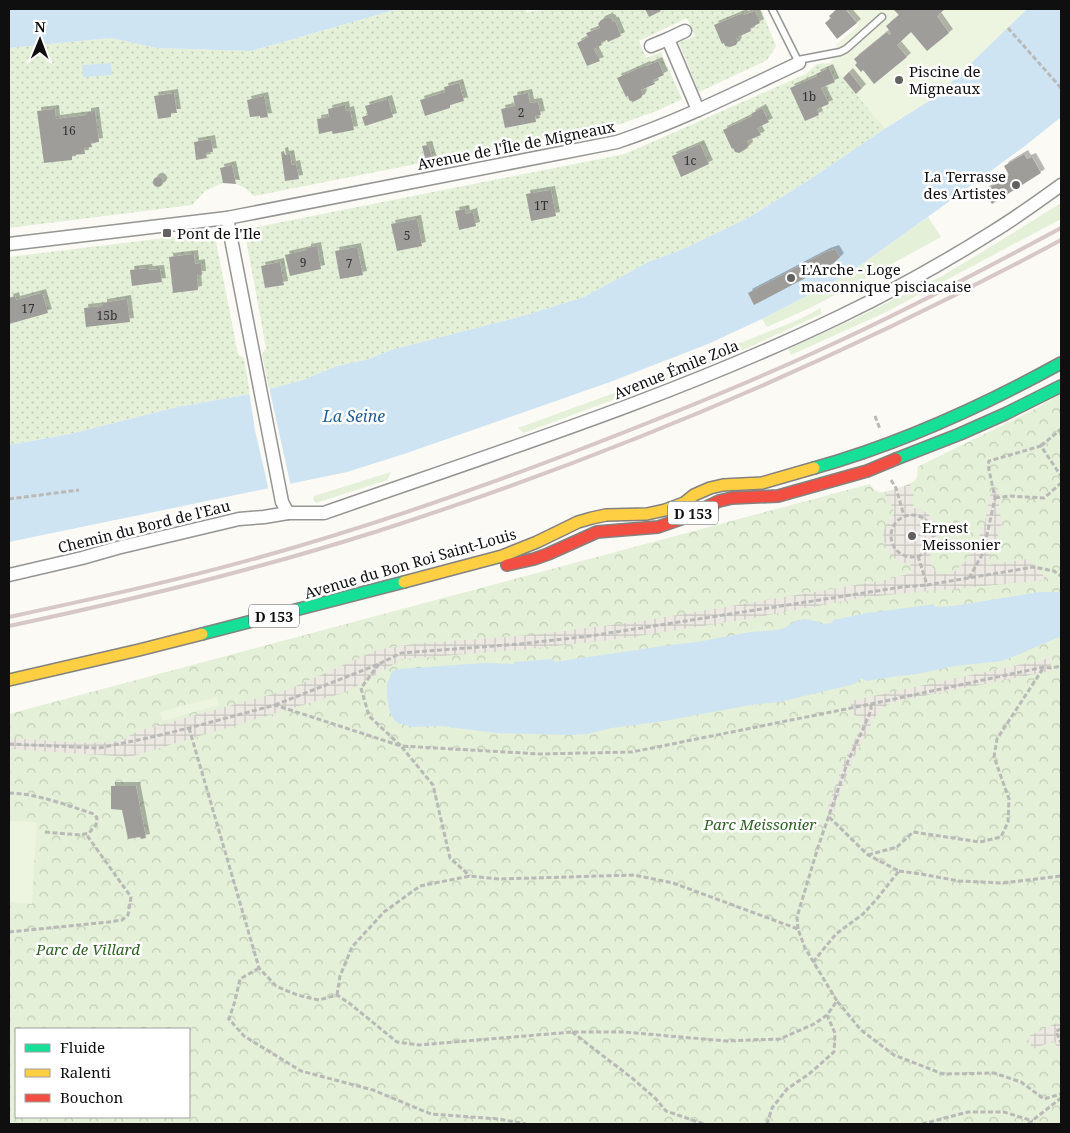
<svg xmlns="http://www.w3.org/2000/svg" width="1070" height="1133" font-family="'Noto Serif',serif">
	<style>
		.grass { fill: #e4f0d7 }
		.park { fill: url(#park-crowns); fill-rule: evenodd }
		.garden { fill: url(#garden-dots); fill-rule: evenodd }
		.pitch { fill: #edf4e0 }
		.plaza { fill: url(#plaza-grid) }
		.water { fill: #cee4f3 }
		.pier { fill: #fbfaf5 }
		.building { fill: #9f9d9a; filter: url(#shadow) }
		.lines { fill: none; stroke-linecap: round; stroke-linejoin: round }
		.lane-casing { stroke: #959593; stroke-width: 9 }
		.street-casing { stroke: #959593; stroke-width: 15 }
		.fast-casing { stroke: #838280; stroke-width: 14 }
		.slow-casing { stroke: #838280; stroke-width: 14 }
		.jam-casing { stroke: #838280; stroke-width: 14 }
		.path { stroke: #b9b9b8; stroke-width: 3; stroke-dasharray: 5 2.5; stroke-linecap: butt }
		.lane { stroke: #fefefe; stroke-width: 6 }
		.street { stroke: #fefefe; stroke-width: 12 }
		.fast { stroke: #16e098; stroke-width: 11 }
		.slow { stroke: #ffcf43; stroke-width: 11 }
		.jam { stroke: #f24e42; stroke-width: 11 }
		.rail { stroke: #d7c7c6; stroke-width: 4 }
		.poi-dot { fill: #626160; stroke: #fff; stroke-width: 2 }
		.labels { text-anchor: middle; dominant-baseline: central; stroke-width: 5; stroke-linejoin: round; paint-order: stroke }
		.number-label { font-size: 12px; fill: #333232 }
		.shield { fill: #fff; stroke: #575757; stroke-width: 1 }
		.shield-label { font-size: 14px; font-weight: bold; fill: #0f0f0f }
		.poi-label { font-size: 15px; fill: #0f0f0f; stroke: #fff; text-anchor: start }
		.street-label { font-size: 15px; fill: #0f0f0f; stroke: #fff }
		.park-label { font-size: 15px; font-style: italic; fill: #2e6324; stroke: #fff }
		.water-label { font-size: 16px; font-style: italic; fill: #215e99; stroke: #fff }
	</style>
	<defs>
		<pattern id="park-crowns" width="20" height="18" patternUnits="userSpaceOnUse" patternTransform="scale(1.25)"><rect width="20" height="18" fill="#e4f0d7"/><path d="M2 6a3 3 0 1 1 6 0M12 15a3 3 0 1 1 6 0" fill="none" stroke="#c2cdb7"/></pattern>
		<pattern id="garden-dots" width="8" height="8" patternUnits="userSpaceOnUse" patternTransform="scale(1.25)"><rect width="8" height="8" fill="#e4f0d7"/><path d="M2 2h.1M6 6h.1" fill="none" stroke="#c2cdb7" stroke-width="1.8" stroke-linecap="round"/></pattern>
		<pattern id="plaza-grid" width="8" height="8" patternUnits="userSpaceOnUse" patternTransform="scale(1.25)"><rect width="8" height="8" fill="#ebe9e1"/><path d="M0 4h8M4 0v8" fill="none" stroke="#c8c7c0"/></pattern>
		<filter id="shadow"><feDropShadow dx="4" dy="-4" stdDeviation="0" flood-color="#0004"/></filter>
	</defs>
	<rect width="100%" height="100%" fill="#fbfaf5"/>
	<!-- grass -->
	<g class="grass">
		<path d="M1061 203V219L886 312 791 355 788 349 850 321 942 276 979 254Z"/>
		<path d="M928 217 941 237 833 296 810 308 767 327 762 319 830 284 855 269Z"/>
		<path d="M821 308V314L728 357 524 433 518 428 650 380 709 360 730 347 798 320Z"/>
		<path d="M391 472 387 480 316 503 313 500 314 496Z"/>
	</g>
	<!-- park -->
	<path class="park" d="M1061 394V1124H9V714L870 484C872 487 875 491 879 492 885 494 913 484 916 479 918 475 918 471 917 467L1031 411ZM16 1029H189V1117H16Z"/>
	<!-- garden -->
	<g class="garden">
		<path d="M398 9H525L526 12 544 10V9H761L776 46 767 60 699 92 679 43 695 36 687 18 639 41 646 58 661 52 682 99 659 110 620 124 433 161 427 145 422 147 426 162 254 196 245 188 236 184 232 165 220 168 223 183 205 191 192 205 9 228V48L111 38 156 48 251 51ZM608 17 612 19 613 22 615 21 621 36 608 42 607 40 601 42 602 45 594 49 599 61 587 66 577 43 588 37 586 33 600 28 598 24 601 20ZM658 62 664 75 653 80 655 85 641 90 643 94 641 98 633 102 629 100 628 96 626 97 618 78ZM459 83 464 101 450 105V108L425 116 421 100 445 92 444 87ZM174 93 177 112 171 113V117L158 119 154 96ZM528 93 530 103 538 102 541 115 535 116V122L505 128 501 109 515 106 513 96ZM211 139 213 152 206 153 207 158 196 160 194 142ZM284 151 285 155H290L292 165 296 164 298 179 285 181 281 152Z"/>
		<path d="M831 63 875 117 886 128 806 182 746 219 681 250 648 262 584 297 526 315 391 350 369 359 337 366 303 380 269 389 262 354 266 348 246 239 251 237 257 227 625 154 806 74 817 64ZM280 262 284 284 265 288 261 266Z"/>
		<path d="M198 234 204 238 216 242 238 354 244 358 250 394 177 407 70 434 9 445V257ZM148 268 149 270 160 269 162 282 132 286 131 270Z"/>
	</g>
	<!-- pitch -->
	<g class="pitch">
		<path d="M847 9H1027L937 96 886 128 875 117 831 63 837 44 859 25Z"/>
		<path d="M217 697 219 705 163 721 160 712Z"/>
		<path d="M9 821 37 822 32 904 9 902Z"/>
	</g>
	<!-- plaza -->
	<g class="plaza">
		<path d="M910 484 914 496 911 497 914 508 922 510 928 514 933 519 937 526 939 534 938 543 935 551 929 557 932 567 937 573 946 574 955 571 968 559 984 526 991 491 999 489V512L1003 521 987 565 1029 559 1047 580 867 597 742 620 618 639 521 650 403 659 346 692 130 757 9 749V738L83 743 110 742 122 740 138 731 287 690 377 650 413 644 531 635 636 622 885 580 912 573 910 564 901 562 893 557 887 550 884 541 883 534 885 526 889 520 894 514 891 503 888 504 885 492Z"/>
		<path d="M1051 658V671L898 701 887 705 876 715 853 759 835 807 834 812H826L844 761 863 723 860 717 854 715 850 701Z"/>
		<path d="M1061 1021V1055L1054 1041 1033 1049 1027 1037Z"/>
	</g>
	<!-- water -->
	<g class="water">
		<path d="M9 9H398L251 51 156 48 111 38 9 48Z"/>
		<path d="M1027 9H1061V117L1025 146 936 211 855 269 830 284 762 319 708 344 610 382 404 454 347 472 9 542V445L70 434 177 407 250 394 303 380 337 366 369 359 391 350 526 315 584 297 648 262 681 250 746 219 806 182 886 128 937 96Z"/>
		<path d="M111 63 112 75 83 77 82 65Z"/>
		<path d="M1039 592H1058L1061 595V636L1020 654 1001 661 954 666 917 674 898 676 867 681 861 678 855 684 779 702 751 705 664 721 612 728 586 734 570 735 496 733 440 726 412 727 398 723 393 718 389 709 387 696V684L392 671 400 669 484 663 514 664V662L553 659 554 662 637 650 662 646 697 642 751 632 777 630 785 628 795 621 805 619 820 622 821 624 832 623 833 620 867 613 930 605 933 604 936 607 953 606Z"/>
	</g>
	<!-- pier -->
	<path class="pier" d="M269 387 291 487 269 491 255 430 249 392Z"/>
	<!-- building -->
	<g class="building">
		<path d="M645 9H659L661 11 649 17Z"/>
		<path d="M837 9H845L857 23 837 39 825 23 831 18 829 16Z"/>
		<path d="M893 9H945L937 16 949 33 927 51 911 32 897 45 907 57 874 84 863 70 861 72 855 65 857 63 854 59 887 32 889 35 891 33 886 26 899 15Z"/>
		<path d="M755 11 760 23 750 28 751 31 736 38 738 41 736 45 730 47 725 46 724 43 722 44 714 25 743 13 744 15Z"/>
		<path d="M608 17 612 19 613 22 615 21 621 36 608 42 607 40 601 42 602 45 594 49 600 61 587 66 577 43 588 37 586 33 600 28 598 24 601 20Z"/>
		<path d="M658 61 664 75 653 80 655 84 641 90 643 94 641 98 633 102 629 100 628 96 626 97 617 78 646 65 647 66Z"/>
		<path d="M829 68 835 82 821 88 829 104 817 109 819 115 805 121 790 88 817 76 816 74Z"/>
		<path d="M849 72 862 88 856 94 843 78Z"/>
		<path d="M459 83 464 101 450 105V108L425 116 420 100 445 92 444 87Z"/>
		<path d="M174 93 177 113H171V117L158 119 154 96Z"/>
		<path d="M528 93 530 103 538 102 541 115 535 116 536 122 505 128 501 109 515 106 513 96Z"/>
		<path d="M264 96 268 117 260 118V116L250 117 247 100Z"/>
		<path d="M388 99 393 117 365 126 362 117 368 115 365 106Z"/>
		<path d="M345 105 346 111 350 110 354 130 333 134 332 131 319 134 317 119 329 117 328 109Z"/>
		<path d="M762 108 769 122 757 128 761 135 747 141 749 145 746 149 739 153 735 152 733 148 732 149 723 130 752 116 751 114Z"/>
		<path d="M55 109 56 119 87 115V112L95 111 99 142 91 143 92 147 84 148 85 154 72 155V160L44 163 37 111Z"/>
		<path d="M211 139 213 152 206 153 207 158 196 160 194 142Z"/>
		<path d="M700 144 709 164 681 177 672 156Z"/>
		<path d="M428 145 433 161 426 162 422 146Z"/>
		<path d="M284 151 285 155 290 154 292 165 296 164 299 179 285 181 281 152Z"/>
		<path d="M1024 154 1027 159 1032 157 1041 173 992 204 984 191 1009 175 1004 166Z"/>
		<path d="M232 165 236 184 223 183 220 168Z"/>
		<circle cx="158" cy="182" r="5"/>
		<path d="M551 190 556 216 531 221 526 194Z"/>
		<path d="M465 209 466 214 473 212 476 226 459 230 455 211Z"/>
		<path d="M417 219 422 246 397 251 391 224Z"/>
		<path d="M317 246 321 269 290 276 285 255 307 250V248Z"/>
		<path d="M357 247 363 275 340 279 335 251Z"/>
		<path d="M835 249 840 257 834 263 754 305 748 293 826 252Z"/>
		<path d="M194 254 195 264 201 263 202 275H197L198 290 173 293 169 257Z"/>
		<path d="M280 262 284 285 265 288 261 266Z"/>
		<path d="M148 268 149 270 160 269 162 282 132 286 130 270Z"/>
		<path d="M42 293 48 313 9 324V302H10L9 298 15 296 16 300Z"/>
		<path d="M127 299 130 322 86 327 84 308 103 306V303Z"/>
		<path d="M111 786H136L146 838 141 839 140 837 128 839 122 810 111 809Z"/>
	</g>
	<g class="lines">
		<defs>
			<g id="lane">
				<path d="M772 9 799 63"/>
				<path d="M798 60 840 52 846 49 882 17"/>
			</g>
			<g id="street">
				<path d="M685 31 668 39 698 110"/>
				<path d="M651 46 668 39"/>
				<path d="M227 218 282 502 288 513H324C498 452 675 396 841 316 893 291 945 262 994 231 1017 217 1039 201 1061 185"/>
				<path d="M9 244 227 218 617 142C680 121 739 91 799 63"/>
				<path d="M9 575 82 558 117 548 239 519 264 517 288 513"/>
			</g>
			<g id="fast">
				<path d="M896 459 960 434 1005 414 1061 386"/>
				<path d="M814 468C900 444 983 406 1061 363"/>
				<path d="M202 634 404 582"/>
			</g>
			<g id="slow">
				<path d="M404 582 502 556 537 542 578 522 592 518 606 515 647 514 665 510 684 503 694 495 710 488 723 485 762 483 814 468"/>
				<path d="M9 680 139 650 202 634"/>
			</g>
			<path id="jam" d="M507 565 534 559 548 554 597 532 658 527 684 518 719 501 732 498 778 496 867 471 896 459"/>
		</defs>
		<!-- lane casing -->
		<use href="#lane" class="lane-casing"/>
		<!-- street casing -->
		<use href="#street" class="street-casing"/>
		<!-- fast casing -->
		<use href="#fast" class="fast-casing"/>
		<!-- slow casing -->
		<use href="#slow" class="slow-casing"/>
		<!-- jam casing -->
		<use href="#jam" class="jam-casing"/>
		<!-- path -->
		<g class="path">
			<path d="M1008 28 1061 88"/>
			<path d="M875 416 880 429"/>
			<path d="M1041 446 1061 429"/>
			<path d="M891 480 896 488 904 516"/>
			<path d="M995 498 1010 496 1044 498 1061 483"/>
			<path d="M9 499 79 490"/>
			<circle cx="912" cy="536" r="21"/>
			<path d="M918 556 927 585 1034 567 1054 571 1061 576"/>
			<path d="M969 578 983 553 995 498 988 465 989 461 1041 446 1061 476"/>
			<path d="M379 664 361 688 369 716 401 746 540 754 632 752 871 704 1044 667 1051 668 1061 666"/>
			<path d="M275 705 379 664 401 653 520 644 590 636 902 587 927 585"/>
			<path d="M189 728 259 968 276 986 297 995 319 1000 337 995 349 1003 397 1042 419 1045 572 1032H624L726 1041 780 1039 814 1024 827 1015 837 1001 861 1030 894 1055 943 1074 994 1073 1021 1082 1044 1099 1061 1094"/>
			<path d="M9 744 99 748 148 738 189 728 275 705 401 746 433 785 450 858 470 876"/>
			<path d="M9 793C39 794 66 805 94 814L97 818 96 825 89 833 80 835 44 832"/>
			<path d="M868 855 897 847 913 832 980 842 1001 837 1008 822 1009 799 994 757 997 739 1044 667"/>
			<path d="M899 871 921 874 959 881 1003 883 1061 876"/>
			<path d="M798 929 797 917 818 847 848 761 864 727 871 710V704"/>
			<path d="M9 932 109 922 122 920 128 915 131 897 86 834"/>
			<path d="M813 962 836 934 863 914 876 900 899 871 868 855 829 817"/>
			<path d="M259 968 240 979 235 1001 229 1019 244 1036 301 1071 373 1090 431 1114 499 1119 526 1124"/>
			<path d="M337 995 340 976 352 947 384 912 420 886 470 876 500 879 634 875 673 883 798 929 805 948 837 1001"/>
			<path d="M1061 1029 1056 1031 1061 1043"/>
			<path d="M572 1032 632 1078 656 1099 666 1111 704 1124"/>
			<path d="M767 1124 772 1108 787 1089 809 1074 834 1052 835 1033 827 1015"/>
			<path d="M922 1124 968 1112H1004L1033 1121"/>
			<path d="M1028 1124 1061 1098"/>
		</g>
		<!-- lane -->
		<use href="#lane" class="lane"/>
		<!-- street -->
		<use href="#street" class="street"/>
		<!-- fast -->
		<use href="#fast" class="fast"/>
		<!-- slow -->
		<use href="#slow" class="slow"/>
		<!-- jam -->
		<use href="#jam" class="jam"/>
		<!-- rail -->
		<g class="rail">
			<path d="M9 617C92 599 175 581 257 558 362 529 466 493 568 454 654 421 740 387 824 348 905 311 983 270 1061 228"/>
			<path d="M9 626C132 600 255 570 375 532 612 456 842 358 1061 240"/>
		</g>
	</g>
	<!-- markers -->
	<g class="poi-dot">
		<circle cx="899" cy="80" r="5"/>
		<circle cx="1016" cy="185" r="5"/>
		<rect x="162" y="228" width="10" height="10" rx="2.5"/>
		<circle cx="791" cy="278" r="5"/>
		<circle cx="912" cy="536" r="5"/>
	</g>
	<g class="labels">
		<!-- number labels -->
		<g class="number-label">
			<text x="809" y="96">1b</text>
			<text x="521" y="112">2</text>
			<text x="69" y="130">16</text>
			<text x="690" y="160">1c</text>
			<text x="541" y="205">1T</text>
			<text x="407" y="235">5</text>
			<text x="303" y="262">9</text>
			<text x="349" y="263">7</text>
			<text x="28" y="308">17</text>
			<text x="107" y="315">15b</text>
		</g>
		<!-- shield labels -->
		<g class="shield">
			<rect x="668" y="501.5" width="50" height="23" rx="4"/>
			<rect x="249" y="604.5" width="50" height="23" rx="4"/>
		</g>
		<g class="shield-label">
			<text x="693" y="513">D 153</text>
			<text x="274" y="616">D 153</text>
		</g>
		<!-- poi labels -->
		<g class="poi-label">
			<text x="909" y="71">Piscine de<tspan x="909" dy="17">Migneaux</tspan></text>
			<text x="1006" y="176" text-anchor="end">La Terrasse<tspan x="1006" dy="17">des Artistes</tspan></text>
			<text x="177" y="233">Pont de l'Ile</text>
			<text x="801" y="269">L'Arche - Loge<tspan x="801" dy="17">maconnique pisciacaise</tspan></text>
			<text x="922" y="527">Ernest<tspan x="922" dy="17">Meissonier</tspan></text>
		</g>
		<!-- street labels -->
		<g class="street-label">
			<text transform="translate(516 145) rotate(-11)">Avenue de l'Île de Migneaux</text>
			<text transform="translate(676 369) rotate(-22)">Avenue Émile Zola</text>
			<text transform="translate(144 526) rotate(-14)">Chemin du Bord de l'Eau</text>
			<text transform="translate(410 563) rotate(-16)">Avenue du Bon Roi Saint-Louis</text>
		</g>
		<!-- park labels -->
		<g class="park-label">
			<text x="760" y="824">Parc Meissonier</text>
			<text x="88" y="949">Parc de Villard</text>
		</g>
		<!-- water labels -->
		<g class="water-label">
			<text x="354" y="416">La Seine</text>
		</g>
	</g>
	<!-- border -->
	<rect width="1070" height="1133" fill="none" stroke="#0f0f0f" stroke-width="20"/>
	<!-- legend -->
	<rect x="15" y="1028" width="175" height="90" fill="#ffffff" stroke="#9f9f9f"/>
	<rect x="25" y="1044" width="25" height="8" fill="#16e098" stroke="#9f9f9f"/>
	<text x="60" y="1053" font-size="15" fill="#0f0f0f">Fluide</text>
	<rect x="25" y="1069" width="25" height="8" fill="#ffcf43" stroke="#9f9f9f"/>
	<text x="60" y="1078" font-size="15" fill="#0f0f0f">Ralenti</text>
	<rect x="25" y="1094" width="25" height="8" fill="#f24e42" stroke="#9f9f9f"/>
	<text x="60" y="1103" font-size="15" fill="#0f0f0f">Bouchon</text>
	<!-- north arrow -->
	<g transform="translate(40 40) rotate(1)" stroke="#ffffff" stroke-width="4" paint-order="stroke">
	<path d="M0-4L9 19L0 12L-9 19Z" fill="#0f0f0f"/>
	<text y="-8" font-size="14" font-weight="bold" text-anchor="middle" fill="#0f0f0f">N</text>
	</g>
</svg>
